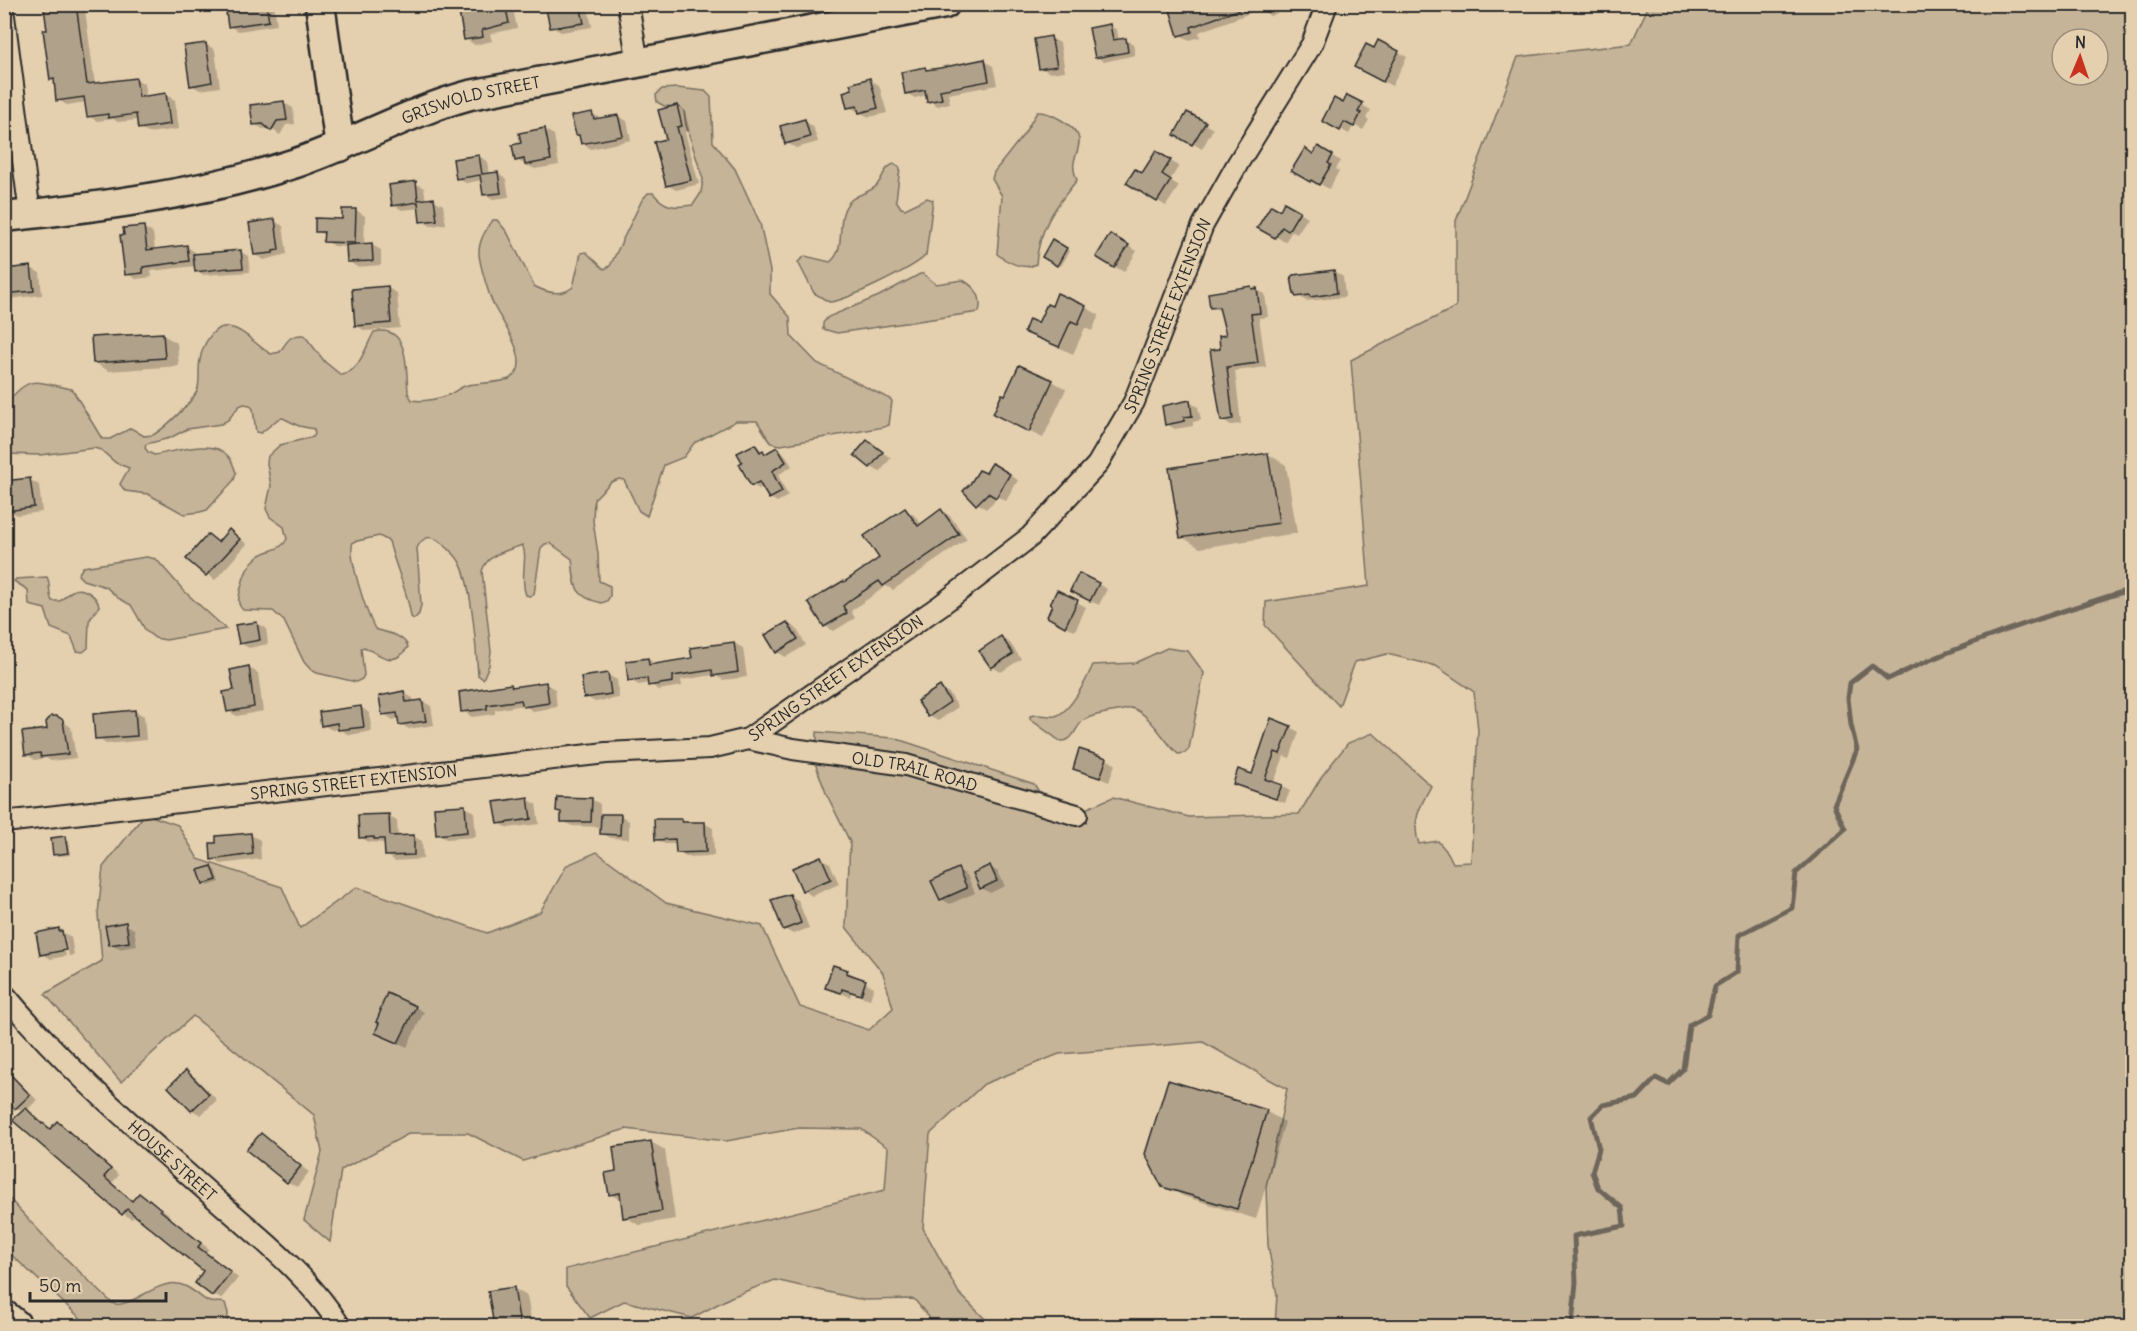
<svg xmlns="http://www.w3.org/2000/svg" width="2137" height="1331" font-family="Delius,sans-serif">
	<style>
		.green { fill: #c6b499; stroke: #787062; stroke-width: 1.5; fill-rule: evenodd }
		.shadow { fill: #0003 }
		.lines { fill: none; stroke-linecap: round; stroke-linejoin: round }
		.stream { stroke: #6e665a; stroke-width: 5 }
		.building { fill: #b0a18a; stroke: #2b2b2b; stroke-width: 1.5 }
		.street-casing { stroke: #2b2b2b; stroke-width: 24 }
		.secondary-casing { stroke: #2b2b2b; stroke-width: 33 }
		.highway-casing { stroke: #2b2b2b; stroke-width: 38 }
		.street { stroke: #e4cfae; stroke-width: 20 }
		.secondary { stroke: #e4cfae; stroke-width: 28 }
		.highway { stroke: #e4cfae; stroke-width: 33 }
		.labels { text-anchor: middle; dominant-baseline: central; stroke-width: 5; stroke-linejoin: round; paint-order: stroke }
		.street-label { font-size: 16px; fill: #2b2b2b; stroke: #e4cfae }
	</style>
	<rect width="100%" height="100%" fill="#e4cfae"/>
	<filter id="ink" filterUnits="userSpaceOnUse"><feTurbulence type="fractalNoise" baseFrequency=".0167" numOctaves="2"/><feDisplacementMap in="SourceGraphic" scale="12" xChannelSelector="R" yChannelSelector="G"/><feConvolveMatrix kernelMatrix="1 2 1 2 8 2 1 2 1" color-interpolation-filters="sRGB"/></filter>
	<g filter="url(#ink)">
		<!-- green -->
		<g class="green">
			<path d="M1649 5H2132V1326H1275L1277 1295 1268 1245 1266 1187 1287 1089 1203 1042 1059 1054 984 1084 930 1134 923 1228 959 1293 992 1326H930L929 1317 914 1299 863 1300 775 1280 731 1297 692 1318 624 1301 590 1318 566 1286V1269L885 1190 888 1148 861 1129 799 1128 726 1141 626 1129 523 1161 468 1133H410L341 1170 330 1242 304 1220 322 1152 314 1115 193 1016 121 1082 45 994 102 961 98 914 103 867 145 814 178 825 198 859 282 887 300 928 357 887 487 933 540 912 567 865 597 852 666 903 762 926 800 1007 869 1030 893 1008 883 973 846 927 850 842 826 793 816 766 817 732 894 738 1034 784 1058 821 1113 797 1189 817 1299 814 1322 776 1348 743 1373 733 1431 786C1420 806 1411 822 1419 844L1438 841 1448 853 1453 863 1471 862 1478 730 1474 692 1436 666 1387 654 1355 662 1339 706 1265 625 1266 602 1369 586 1351 360 1456 307V221L1518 57 1631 44ZM2062 39H2098V75H2062Z"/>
			<path d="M677 88 705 91 711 97 713 142 735 169 760 223 770 271V294L790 317 791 336 817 363 890 399 892 401 889 425 884 427 781 445 771 443 757 421H736L694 443 684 457 664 465 647 516 639 511 624 480 619 479 611 482 594 499 593 521 598 554 599 581 610 586V596L607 601 602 603C572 597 575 584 572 559L550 543 545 544 541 548 534 594 530 596 526 595C519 577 529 557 522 545 507 551 487 554 482 571L491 652 489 665 483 679 478 675C476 648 472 582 459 561 454 552 446 547 439 541 429 534 422 538 417 548L421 605 419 614 414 619 411 617C408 591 395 567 389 541L379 536 353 542C347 556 367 614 375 629 387 633 404 635 408 647 394 668 382 656 364 647L361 648 364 675 362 679 356 682 317 673 311 670 304 662 284 621 273 611 243 610C236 603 239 597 241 588 244 575 248 564 259 556 269 549 281 551 287 539L284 527 270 517 266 509 271 486 267 463 268 456 280 445 313 437 315 434 314 429 299 426 283 418 278 419 261 433 256 432 253 409 250 405 244 404 239 406 228 420 221 424 187 429 170 438 146 444 145 448 148 452 154 455C173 452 214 438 228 456 232 460 234 467 236 473L234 480 207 510 200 512 184 514 148 494 125 491 120 484 129 468 116 463 101 450 94 448 40 455 5 454V406C29 373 36 382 72 389L102 439H110L131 428 144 436C145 436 152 435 153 435 164 429 196 399 198 388 200 379 198 369 200 360 202 347 212 325 228 327 245 329 257 347 271 354L280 352C287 341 290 334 304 335L325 362 341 375C359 373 366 346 374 332 410 324 406 370 408 393L412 400C423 402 439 399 448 395 456 392 458 387 468 385 479 383 500 383 509 379 536 366 501 321 494 306 489 296 479 262 479 253 479 239 486 230 493 220H497L507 232 534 286C547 293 561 297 573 287L581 253 586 252 604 269 610 266 642 200 648 193H653C665 208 675 208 693 205L701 193 703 179 686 125 684 111 680 107 664 106 657 102 656 95 662 89Z"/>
			<path d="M1037 112C1049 111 1077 126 1079 139 1080 156 1068 159 1077 180 1055 207 1039 228 1036 264 1024 271 1007 262 997 254L1002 196 992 179 994 172 1024 134Z"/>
			<path d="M894 164 900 168 896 200 901 208 905 209 927 198 933 200 926 255C916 267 844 302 829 302L814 293 798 262 805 256 830 262C848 249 834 219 849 202 856 194 870 193 877 185 883 178 884 167 894 164Z"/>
			<path d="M920 274H923L936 284 963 280C976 288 983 297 979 312L837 333 823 329V323L828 317 879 296Z"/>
			<path d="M146 557 156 559 185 592 226 629 166 640 155 638 146 631 131 605 118 598 106 587 83 580 78 575 83 567Z"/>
			<path d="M47 577C51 584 48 594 52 601H60C64 598 67 594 72 591 82 585 97 596 99 606L89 621 88 648 83 652 77 651 71 636 51 628 45 609 29 605 28 590 14 581 16 579Z"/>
			<path d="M1167 648 1188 651 1204 673 1189 749 1185 753 1178 754C1164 741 1149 712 1131 708 1116 713 1096 712 1084 720 1074 727 1075 742 1060 741L1030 719V716C1039 713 1047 717 1055 716 1070 713 1087 679 1093 665L1135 663Z"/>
			<path d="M4 1193 55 1248 112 1303C126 1310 151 1286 169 1284 185 1281 195 1293 207 1301 212 1304 219 1301 225 1303L228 1313 227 1326H89L5 1249Z"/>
		</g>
		<!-- shadow -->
		<g class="shadow">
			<path d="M226 4H274L277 25 238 31 229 26Z"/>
			<path d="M378 4H407L408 10 388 13 379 8Z"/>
			<path d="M505 4 513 9 517 28 490 34 492 41 475 45 466 39Z"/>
			<path d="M547 4H584L588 7 592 27 561 32 552 27Z"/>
			<path d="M1210 4H1293L1294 7 1270 16 1261 9 1199 32 1200 37 1189 40 1180 35Z"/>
			<path d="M1380 4H1408L1407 14 1388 12 1380 7Z"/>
			<path d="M76 5 85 10 95 85 136 79 145 84 146 97 166 95 175 100 179 129 148 133 139 128 138 120 118 122 113 119 97 121 88 116 86 102 67 105 58 100 55 81 51 79 49 31Z"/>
			<path d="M1109 25 1117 30 1119 41 1126 40 1133 44 1135 55 1104 62 1097 57Z"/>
			<path d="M1051 38 1060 43 1065 71 1050 73 1041 68Z"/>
			<path d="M206 44 215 50 220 87 200 90 191 85Z"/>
			<path d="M1375 50 1398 52 1407 57 1392 86 1364 71Z"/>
			<path d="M984 61 993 66 997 85 948 94 950 103 938 106 929 101 927 95 915 98 906 93 925 69 929 71Z"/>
			<path d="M870 80 879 85 887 113 869 117 849 107 853 90Z"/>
			<path d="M1348 97 1371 110 1366 118 1369 120 1363 130 1354 125 1349 134 1324 120 1343 105Z"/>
			<path d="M284 103 293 108 295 124 286 125 280 135 270 128 263 129 254 124Z"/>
			<path d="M677 107 685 112 690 131 685 132 699 184 676 190 667 185 668 140Z"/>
			<path d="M592 113 601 119 618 116 627 121 631 140 591 149 582 143 581 137 577 134Z"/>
			<path d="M1188 114 1213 129 1202 149 1176 134Z"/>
			<path d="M804 121 813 126 818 142 796 148 787 143Z"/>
			<path d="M545 130 554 135 559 165 535 169 516 160 523 144Z"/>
			<path d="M1318 148 1341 161 1336 169 1339 171 1329 189 1320 184 1319 186 1293 171 1314 156Z"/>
			<path d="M1157 153 1179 166 1170 180 1179 186 1166 206 1128 183 1143 175Z"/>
			<path d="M479 156 488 162 490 175 498 173 506 179 509 197 493 199 484 194 482 180 466 183 457 178Z"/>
			<path d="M415 183 424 188 426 201 434 200 443 205 446 224 431 226 422 221 420 208 402 210 393 205Z"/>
			<path d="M1285 204 1308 217 1297 234 1292 231 1285 242 1260 227 1280 212Z"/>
			<path d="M356 210 365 216 364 245H372L381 250V265L357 267 348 261 347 247 334 246 325 241V236L317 231 343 220Z"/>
			<path d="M274 221 283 226 287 254 264 260 255 255Z"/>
			<path d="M144 228 153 233 155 250 186 246 195 252 196 256 241 252 248 256 250 272 204 275 196 271V266L151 271 152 277 136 279 127 274 125 236Z"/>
			<path d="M1111 236 1137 251 1124 272 1098 257Z"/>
			<path d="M1052 241 1070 251 1061 266 1044 257Z"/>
			<path d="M31 268 40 273 42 295 8 299 4 297V271Z"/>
			<path d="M1334 271 1343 277 1345 297 1306 301 1297 295Z"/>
			<path d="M1251 287 1265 294 1268 317 1259 318 1266 367 1235 371 1241 424 1231 425 1222 420V350L1228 336 1222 312 1212 307Z"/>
			<path d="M388 288 397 293 400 328 365 331 356 325Z"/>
			<path d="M1085 307 1099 315 1092 331 1085 328 1073 354 1026 332 1039 325 1052 308Z"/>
			<path d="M163 335 177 343 179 366 109 371 95 363Z"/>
			<path d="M1052 381 1066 389 1043 438 1008 422Z"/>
			<path d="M1189 402 1198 407 1201 420 1193 422V426L1175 429 1166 424Z"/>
			<path d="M867 442 891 458 880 472 871 467Z"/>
			<path d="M755 445 767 454 777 448 783 452 792 466 778 475 788 496 777 502 770 498 763 486 759 489 752 485Z"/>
			<path d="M1268 454 1286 465 1297 533 1200 548 1182 537Z"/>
			<path d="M992 465 1018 480 1006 501 998 497 986 509 977 503 986 475Z"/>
			<path d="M30 480 39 485 42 512 17 515 8 510Z"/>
			<path d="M905 510 914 515 922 525 941 511 950 516 967 539 893 590 886 586 851 611 855 618 834 631 825 626 845 583 881 559Z"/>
			<path d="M230 531 247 544 215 580 189 559 209 536 219 542Z"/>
			<path d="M1098 584 1107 589 1099 605 1080 596Z"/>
			<path d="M1058 592 1086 607 1075 631 1057 622Z"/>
			<path d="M4 598 8 600 9 619 4 620Z"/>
			<path d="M257 623 266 628 268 644 249 648 240 643Z"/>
			<path d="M787 623 796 628 806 645 786 657 777 652Z"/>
			<path d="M1002 638 1010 643 1021 659 1001 672 992 667Z"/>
			<path d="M734 643 743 648 747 677 723 680 714 675 681 680 682 686 658 690 649 683 639 685 630 680 648 659 657 665 693 660Z"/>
			<path d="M249 668 258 673 263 711 237 716 228 711 236 691Z"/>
			<path d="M608 675 617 680 619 698 595 702 586 697Z"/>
			<path d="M546 684 555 689 557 707 533 711 523 705 495 710V714L472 717 463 711 511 686 516 688Z"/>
			<path d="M940 688 949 693 958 707 938 721 929 716Z"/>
			<path d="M404 693 413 698 414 703 422 701 431 706 434 725 409 729 400 724 399 718 393 720 384 714Z"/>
			<path d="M361 707 369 713 372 731 349 735 339 729 332 730 323 725Z"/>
			<path d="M135 711 144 716 146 740 106 744 97 738Z"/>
			<path d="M56 717 71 727 76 758 51 761 46 758 35 760 26 754 48 731Z"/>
			<path d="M1290 727 1299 732 1290 758 1284 756 1274 782 1290 791 1285 803 1244 788 1235 783 1253 776Z"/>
			<path d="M1106 759 1115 764 1109 782 1074 768Z"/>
			<path d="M527 799 536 804 539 824 508 828 499 823Z"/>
			<path d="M591 799 600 804V815H620L629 821V839L611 838 602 833V827L572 826 563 821V814L558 811Z"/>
			<path d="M465 807 474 812 476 837 446 839 437 834Z"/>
			<path d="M388 816 397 821 398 837 413 836 422 841 423 859 395 861 387 855 385 843 369 842 360 837Z"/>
			<path d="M681 820 688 824 704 823 713 828 714 856 686 857 677 852V844H665L656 839Z"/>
			<path d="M251 835 260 840 261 859 221 864 213 859Z"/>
			<path d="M65 838 69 840 71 855 59 856 55 854Z"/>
			<path d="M821 858 830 863 839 884 812 896 803 890Z"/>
			<path d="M990 867 998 872 1005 886 990 893 981 888Z"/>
			<path d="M212 868 216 870 220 882 208 886 204 883Z"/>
			<path d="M958 870 967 875 975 893 950 904 941 899Z"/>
			<path d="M789 895 798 900 809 928 793 934 784 929Z"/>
			<path d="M125 924 134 929 137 946 119 949 110 944Z"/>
			<path d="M58 930 71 937 74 955 69 956 64 933H61L66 956 51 959 42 954Z"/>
			<path d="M847 971 856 976 855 978 874 987 870 999 851 993 850 997 827 987Z"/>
			<path d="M415 1007 424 1012 407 1047 385 1037Z"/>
			<path d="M186 1072 195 1077 217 1100 201 1115 192 1110Z"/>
			<path d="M4 1076 9 1081 12 1078 20 1083 37 1100 27 1110 52 1129 57 1123 66 1128 119 1175 112 1183 134 1202 140 1195 158 1206 169 1214 167 1216 209 1249 206 1252 238 1278 221 1299 212 1294 205 1271 136 1214 132 1219 123 1214 15 1120 23 1112 16 1108 4 1097Z"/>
			<path d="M1169 1082 1267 1112 1285 1122 1256 1219 1183 1196 1164 1185Z"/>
			<path d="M261 1135 309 1172 297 1187 288 1182Z"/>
			<path d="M651 1142 665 1150 675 1219 639 1225 625 1217 622 1201 610 1194Z"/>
			<path d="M513 1288 527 1296 532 1326H495L490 1292Z"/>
			<path d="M280 1321 289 1326H267Z"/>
		</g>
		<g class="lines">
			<!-- stream -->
			<path class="stream" d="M1572 1326 1576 1282 1574 1236 1624 1226 1622 1208 1598 1188 1592 1172 1599 1149 1591 1117 1603 1105 1637 1098 1656 1078 1668 1084 1683 1069 1689 1025 1708 1015 1715 986 1737 972 1739 935 1792 908 1796 873 1845 829 1834 805 1857 750 1851 725 1848 698 1850 683 1872 666 1888 679C1967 641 2049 615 2132 589"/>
		</g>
		<!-- building -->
		<g class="building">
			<path d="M76 4 87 84 136 78 139 97 166 93 170 124 138 129 136 114 108 118V114L87 117 84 97 56 101 54 79 50 80 43 30H47L44 8Z"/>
			<path d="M225 4H266L269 21 228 27Z"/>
			<path d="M496 4H505L509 23 482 30 483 37 464 40 459 12Z"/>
			<path d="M545 4H580L584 23 550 28Z"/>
			<path d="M1189 4H1249V6L1191 27 1192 32 1178 36 1170 10Z"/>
			<path d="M1110 24 1113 40 1126 38 1128 52 1095 58 1089 28Z"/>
			<path d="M1051 36 1057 66 1039 69 1034 39Z"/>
			<path d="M1378 40 1399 51 1383 82 1354 67 1366 44 1374 48Z"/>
			<path d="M206 43 212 82 190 86 184 46Z"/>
			<path d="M985 59 989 81 940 90 942 99 927 102 925 90 905 94 901 72 925 67 926 70 940 68Z"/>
			<path d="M870 78 878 108 859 113 857 106 847 108 843 92 852 89 850 84Z"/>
			<path d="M1347 95 1363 103 1358 112 1361 113 1354 127 1344 122 1340 131 1322 121 1334 98 1343 103Z"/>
			<path d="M284 101 287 120 277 121 271 131 263 124 253 125 250 105Z"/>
			<path d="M677 105 682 126 677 127 691 180 666 186 654 142 666 139 658 110Z"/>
			<path d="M592 112 594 119 618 115 623 136 581 144 579 135H576L571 116Z"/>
			<path d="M1187 112 1206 122 1192 145 1174 135Z"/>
			<path d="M805 119 810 137 785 144 780 126Z"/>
			<path d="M545 128 551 160 525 165 524 159 515 161 512 145 521 143 519 133Z"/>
			<path d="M1318 146 1333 155 1328 163 1331 165 1319 185 1311 180 1310 182 1291 171 1305 148 1313 154Z"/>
			<path d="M1156 151 1171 160 1162 174 1171 180 1157 202 1126 183 1135 169 1142 173Z"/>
			<path d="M479 155 482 174 498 172 501 193 483 195 480 175 456 179 453 159Z"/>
			<path d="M416 181 418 200 434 198 437 220 420 222 418 202 392 206 389 185Z"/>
			<path d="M1284 202 1300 211 1288 231 1282 227 1275 238 1257 228 1271 205 1280 210Z"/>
			<path d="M342 209H356L355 243 323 242 324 232H315V218L342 219Z"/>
			<path d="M275 219 279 250 273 251V253L254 255 249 223Z"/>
			<path d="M144 226 147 250 187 245 189 261 143 267V273L125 275 120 235H124L123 228Z"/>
			<path d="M1110 234 1129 245 1114 268 1096 257Z"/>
			<path d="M1052 239 1067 248 1057 266 1042 257Z"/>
			<path d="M372 243 373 261 347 262 346 245Z"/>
			<path d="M241 250 243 268 228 269V268L195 272 193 254Z"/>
			<path d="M31 266 34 291 4 294V269Z"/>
			<path d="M1334 270 1337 293 1310 297 1309 295 1296 297 1294 294 1291 277 1293 275Z"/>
			<path d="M388 286 391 323 355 326 352 289Z"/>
			<path d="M1251 286 1252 289 1257 288 1260 313 1251 314 1258 363 1227 367 1233 419 1221 421 1210 350 1220 349 1219 336 1226 335 1219 307 1210 308 1208 293Z"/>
			<path d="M1057 293 1086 306 1078 324 1071 321 1059 347 1024 332 1029 319 1038 323 1047 304 1052 306Z"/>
			<path d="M163 333 165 358 93 363 91 337Z"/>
			<path d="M1019 365 1053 380 1029 432 993 414 1002 394 1005 395Z"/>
			<path d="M1190 400 1192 416 1184 417 1185 421 1165 425 1162 406Z"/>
			<path d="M867 440 883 452 870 468 854 455Z"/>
			<path d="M755 444 760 452 763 450 765 454 777 447 786 462 772 471 782 492 769 499 759 482 751 486 739 464 742 462 737 453Z"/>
			<path d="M1268 453 1279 523 1180 538 1169 468Z"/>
			<path d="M992 463 1010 474 996 498 988 493 976 505 963 491 970 484 979 470 986 473Z"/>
			<path d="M30 478 34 507 7 511 4 481Z"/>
			<path d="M905 508 918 526 941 509 959 534 883 586 879 581 853 598 843 606 847 613 824 627 808 602 843 581 844 582 879 558 864 536Z"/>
			<path d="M229 529 240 539 206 576 186 559 208 534 218 542Z"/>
			<path d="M1079 573 1099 583 1090 601 1070 591Z"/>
			<path d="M1057 590 1078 600 1065 627 1047 617 1052 605 1050 604Z"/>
			<path d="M257 622 260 640 239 644 235 625Z"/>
			<path d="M787 622 798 639 776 653 765 635Z"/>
			<path d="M1001 636 1013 654 991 668 979 651Z"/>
			<path d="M734 642 738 672 713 676 712 670 673 676V682L648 686 647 678 628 681 626 661 648 658 649 665 692 658 690 648Z"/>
			<path d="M249 666 254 707 227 712 223 692 234 690 230 670Z"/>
			<path d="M608 673 611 694 584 698 581 677Z"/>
			<path d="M546 682 549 703 523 707 521 700 487 705V709L461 712 459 692 511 684 512 687Z"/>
			<path d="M940 686 950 702 928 717 917 701Z"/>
			<path d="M404 691 406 702 422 700 426 721 399 725 397 713 382 715 379 696Z"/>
			<path d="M361 706 364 727 338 730 337 723 321 726 319 712Z"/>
			<path d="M135 710 137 736 95 739 93 714Z"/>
			<path d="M51 716H57L63 720 68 754 41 757 40 753 25 755 22 732 47 729 46 722Z"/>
			<path d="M1271 718 1291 726 1280 754 1275 752 1265 779 1282 785 1276 799 1233 784 1238 769 1252 774Z"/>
			<path d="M1079 749 1107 758 1100 778 1073 769Z"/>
			<path d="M528 797 531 819 498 824 494 802Z"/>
			<path d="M557 797 592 798 591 822H561V812L556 811Z"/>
			<path d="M465 805 467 832 436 835 434 807Z"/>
			<path d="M389 814 390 836 414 835V855L385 856 384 839H374V837L359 838 358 815Z"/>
			<path d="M601 814H621L620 835 600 834Z"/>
			<path d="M654 819H682V822H705L706 852 676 853 675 839 655 840Z"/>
			<path d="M251 833 253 854 211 860 210 843H216V836Z"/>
			<path d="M65 836 68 853 53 855 51 838Z"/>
			<path d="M821 856 831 879 802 891 792 868Z"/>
			<path d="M990 865 997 881 980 889 973 873Z"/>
			<path d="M212 866 217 880 203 884 198 870Z"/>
			<path d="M958 868 967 888 940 900 931 881Z"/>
			<path d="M790 894 801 923 783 930 771 900Z"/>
			<path d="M126 922 129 942 109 945 105 926Z"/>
			<path d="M59 928V931H62L66 950 40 955 36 933Z"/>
			<path d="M833 965 848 970 846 973 866 980 861 995 842 989 841 993 825 988Z"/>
			<path d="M387 993 416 1006 398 1043 375 1033 379 1023 376 1022 381 1010H380Z"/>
			<path d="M186 1070 209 1094 191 1111 168 1087Z"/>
			<path d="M12 1076 30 1095 15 1109 4 1099V1084Z"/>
			<path d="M1168 1080 1267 1110 1237 1209 1162 1187 1145 1154Z"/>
			<path d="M26 1108 42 1124 43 1123 50 1129 57 1121 111 1169 104 1177 132 1201 139 1193 148 1200 149 1199 161 1209 160 1210 201 1243 198 1247 231 1272 212 1296 195 1283 203 1271 127 1209 122 1215 12 1120Z"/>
			<path d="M261 1133 301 1166 287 1183 246 1150Z"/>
			<path d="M651 1141 662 1211 623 1218 620 1193 609 1195 605 1173 616 1171 613 1147Z"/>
			<path d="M514 1287 520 1326H494L488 1291Z"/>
		</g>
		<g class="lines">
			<defs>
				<g id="street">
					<path d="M628 4 638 63"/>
					<path d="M4 16 30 214"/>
					<path id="s1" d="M748 739 793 749 906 765 1077 815"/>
					<path id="s2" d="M4 822 606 753 710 748 748 739 941 605 1030 537 1097 465 1134 402 1203 225 1238 163 1312 44 1327 4"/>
					<path id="s3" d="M4 994C66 1069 138 1130 210 1194 255 1234 308 1274 340 1326"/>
				</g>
				<g id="secondary">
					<path d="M320 4 340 147"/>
					<path id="s4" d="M4 217C100 207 205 193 296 163 355 143 410 111 470 95L945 4"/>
				</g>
				<path id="highway" d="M4 1318 14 1326"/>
			</defs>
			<!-- street casing -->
			<use href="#street" class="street-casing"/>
			<!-- secondary casing -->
			<use href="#secondary" class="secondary-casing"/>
			<!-- highway casing -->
			<use href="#highway" class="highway-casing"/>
			<!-- street -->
			<use href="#street" class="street"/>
			<!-- secondary -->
			<use href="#secondary" class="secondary"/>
			<!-- highway -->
			<use href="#highway" class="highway"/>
		</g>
	</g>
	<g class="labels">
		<!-- street labels -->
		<g class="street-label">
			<text stroke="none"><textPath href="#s4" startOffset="484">GRISWOLD STREET</textPath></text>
			<text stroke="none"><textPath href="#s2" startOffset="1360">SPRING STREET EXTENSION</textPath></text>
			<text stroke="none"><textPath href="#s2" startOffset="856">SPRING STREET EXTENSION</textPath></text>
			<text stroke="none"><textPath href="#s1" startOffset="170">OLD TRAIL ROAD</textPath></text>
			<text stroke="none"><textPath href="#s2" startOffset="352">SPRING STREET EXTENSION</textPath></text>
			<text stroke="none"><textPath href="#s3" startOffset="237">HOUSE STREET</textPath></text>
		</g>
	</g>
	<!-- margin -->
	<rect width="2137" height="1331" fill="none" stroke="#e4cfae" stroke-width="24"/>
	<rect x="12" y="12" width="2113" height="1307" fill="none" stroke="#2b2b2b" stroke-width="2" filter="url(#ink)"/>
	<!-- north arrow -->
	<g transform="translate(2080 57) rotate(2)"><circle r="28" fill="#e4cfae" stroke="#9a8d7a" stroke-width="1.5"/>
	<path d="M0-4.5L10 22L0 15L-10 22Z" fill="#c8321e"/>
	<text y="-9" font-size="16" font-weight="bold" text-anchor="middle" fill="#2b2b2b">N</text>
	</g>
	<!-- scale -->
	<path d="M30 1292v9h136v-9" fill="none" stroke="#2b2b2b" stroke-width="3"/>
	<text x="39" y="1292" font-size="18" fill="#2b2b2b" stroke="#e4cfae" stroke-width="4.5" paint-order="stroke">50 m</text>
</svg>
